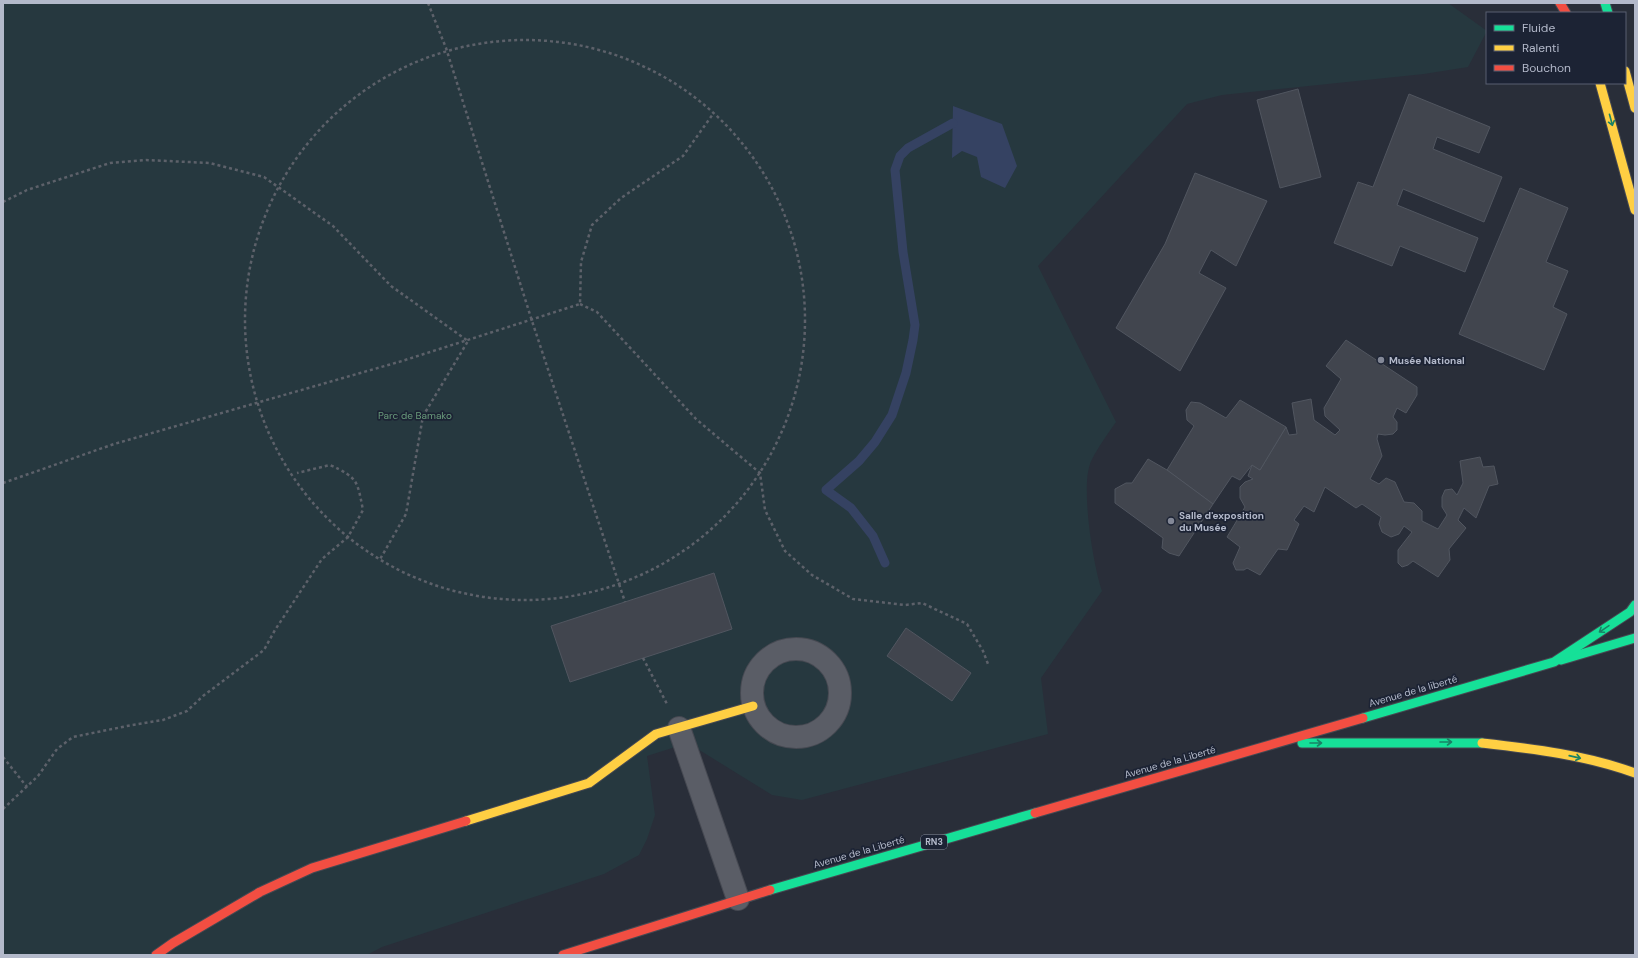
<svg xmlns="http://www.w3.org/2000/svg" width="1638" height="958" font-family="'DM Sans',sans-serif">
	<style>
		.green { fill: #26383f }
		.water { fill: #354262 }
		.lines { fill: none; stroke-linecap: round; stroke-linejoin: round }
		.stream { stroke: #354262; stroke-width: 9 }
		.building { fill: #41454e; stroke: #515660 }
		.street-casing { stroke: #464952; stroke-width: 24 }
		.fast-casing { stroke: #464952; stroke-width: 11 }
		.slow-casing { stroke: #464952; stroke-width: 11 }
		.jam-casing { stroke: #464952; stroke-width: 11 }
		.path { stroke: #5d616a; stroke-width: 2.5; stroke-dasharray: 3 3; stroke-linecap: butt }
		.street { stroke: #5a5d66; stroke-width: 22 }
		.fast { stroke: #16e098; stroke-width: 9 }
		.slow { stroke: #ffcf43; stroke-width: 9 }
		.jam { stroke: #f24e42; stroke-width: 9 }
		.oneway { stroke: #198266 }
		.poi-dot { fill: #838897; stroke: #1c2334; stroke-width: 1.5 }
		.labels { text-anchor: middle; dominant-baseline: central; stroke-width: 3.5; stroke-linejoin: round; paint-order: stroke }
		.shield { fill: #1c2334; stroke: #868c9d; stroke-width: 1 }
		.shield-label { font-size: 9px; font-weight: bold; fill: #b3b9ca }
		.poi-label { font-size: 10px; font-weight: bold; fill: #b3b9ca; stroke: #1c2334; text-anchor: start }
		.park-label { font-size: 10px; fill: #699b7b; stroke: #1c2334 }
		.street-label { font-size: 10px; fill: #b3b9ca; stroke: #1c2334 }
	</style>
	<rect width="100%" height="100%" fill="#292e39"/>
	<!-- green -->
	<path class="green" d="M3 3H1448L1487 31 1468 67 1424 74 1222 95 1187 104 1038 266 1116 422C1109 432 1094 453 1090 464 1081 490 1093 564 1102 591L1041 678 1048 734 802 800 772 795 688 743 647 756 655 815 647 839 639 855 604 874 382 947 367 955H3Z"/>
	<!-- water -->
	<path class="water" d="M953 106 1002 124 1017 166 1005 188 981 177 977 157 962 151 952 158Z"/>
	<g class="lines">
		<!-- stream -->
		<path class="stream" d="M885 563 873 536 851 508 826 490 859 461 875 442 892 415 906 373 913 340 915 325 903 252 895 170 900 156 908 148 953 123"/>
	</g>
	<!-- building -->
	<g class="building">
		<path d="M1298 89 1321 177 1280 188 1257 100Z"/>
		<path d="M1409 94 1490 127 1479 153 1437 137 1433 149 1502 177 1484 222 1403 189 1397 205 1478 238 1465 272 1400 246 1392 266 1334 243 1358 182 1373 187Z"/>
		<path d="M1195 173 1267 201 1236 266 1211 250 1199 273 1226 288 1180 371 1116 328 1165 244Z"/>
		<path d="M1520 188 1568 208 1546 262 1568 271 1553 307 1567 314 1544 370 1459 334Z"/>
		<path d="M1346 340 1417 387V395L1406 413 1397 408 1393 417 1397 422V430L1393 434 1385 435 1378 434 1377 439 1382 456 1370 479 1379 484 1386 478 1395 482 1404 502 1414 503 1422 511V521L1438 529 1447 515 1442 507V497L1445 490 1452 489 1457 495 1463 483 1460 461 1480 457 1483 467 1494 466 1498 484 1489 486 1476 518 1464 508 1458 520 1466 528 1449 549 1450 560 1438 577 1413 561 1408 565 1402 567 1398 563V550L1412 532 1404 526 1399 534 1391 537 1382 532 1379 524 1381 517 1362 504 1356 508 1325 487 1314 512 1304 506 1294 520 1299 524 1287 550 1278 549 1260 575 1247 568 1244 570H1236L1233 563 1240 547 1227 537 1245 507 1240 498V487L1245 482 1253 479 1248 476 1252 465 1260 470 1286 427 1289 435 1297 434 1292 403 1311 399 1314 420 1335 435 1340 430 1325 416 1324 408 1341 379 1326 366Z"/>
		<path d="M1240 400 1286 427 1260 470 1252 465 1240 480 1232 476 1213 504 1167 470 1194 426 1187 420 1186 410 1191 402 1200 403 1226 418Z"/>
		<path d="M1148 459 1167 470 1213 504 1179 556 1169 553 1162 548 1163 538 1115 503V489L1126 483H1132Z"/>
		<path d="M714 573 732 629 570 682 551 626Z"/>
		<path d="M906 628 971 673 952 701 887 656Z"/>
	</g>
	<g class="lines">
		<defs>
			<g id="street">
				<circle cx="796" cy="693" r="44"/>
				<path d="M679 728 738 899"/>
			</g>
			<g id="fast">
				<path d="M1605 3 1608 13"/>
				<path d="M1561 660 1635 638"/>
				<path d="M1363 718 1554 662 1630 612 1635 605"/>
				<path d="M1302 743H1482"/>
				<path d="M770 890 1035 813"/>
			</g>
			<g id="slow">
				<path d="M1625 71 1635 108"/>
				<path d="M1600 83 1635 210"/>
				<path d="M1482 743C1535 749 1585 755 1635 773"/>
				<path d="M466 821 589 783 656 734 753 706"/>
			</g>
			<g id="jam">
				<path d="M1560 3 1566 13"/>
				<path d="M1035 813 1363 718"/>
				<path d="M156 955 173 943 260 892 312 868 466 821"/>
				<path d="M563 955 770 890"/>
			</g>
		</defs>
		<!-- street casing -->
		<use href="#street" class="street-casing"/>
		<!-- fast casing -->
		<use href="#fast" class="fast-casing"/>
		<!-- slow casing -->
		<use href="#slow" class="slow-casing"/>
		<!-- jam casing -->
		<use href="#jam" class="jam-casing"/>
		<!-- path -->
		<g class="path">
			<path d="M428 3 446 48 532 321 625 602"/>
			<circle cx="525" cy="320" r="280"/>
			<path d="M3 202 27 190 110 163 146 160 210 163 264 177 333 226 391 286 468 341 423 416 406 514 379 561"/>
			<path d="M580 304 597 312 696 419 760 473 765 510 785 551 812 575 853 599 905 605 922 603 967 624 983 651 988 664"/>
			<path d="M3 483 114 444 402 361 580 304 581 262 592 225 621 198 683 156 713 114"/>
			<path d="M643 658 667 704"/>
			<path d="M3 757 27 787"/>
			<path d="M3 809 38 776 57 749 73 737 132 725 163 720 187 711 203 696 264 650 275 630 322 559 348 537 363 510C357 480 358 478 330 465L297 473"/>
		</g>
		<!-- street -->
		<use href="#street" class="street"/>
		<!-- fast -->
		<use href="#fast" class="fast"/>
		<!-- slow -->
		<use href="#slow" class="slow"/>
		<!-- jam -->
		<use href="#jam" class="jam"/>
	</g>
	<!-- one-way arrows -->
	<defs><path id="oneway-shaft" d="M-6 0H5M1.5-3L5.5 0L1.5 3" fill="none" stroke-width="1.6" stroke-linecap="round" stroke-linejoin="round"/></defs>
	<g class="oneway">
		<use href="#oneway-shaft" transform="translate(1611 120) rotate(75)"/>
		<use href="#oneway-shaft" transform="translate(1604 629) rotate(146)"/>
		<use href="#oneway-shaft" transform="translate(1446 742)"/>
		<use href="#oneway-shaft" transform="translate(1316 743)"/>
		<use href="#oneway-shaft" transform="translate(1575 757) rotate(13)"/>
	</g>
	<!-- markers -->
	<g class="poi-dot">
		<circle cx="1381" cy="360" r="4"/>
		<circle cx="1171" cy="521" r="4"/>
	</g>
	<g class="labels">
		<!-- shield labels -->
		<rect class="shield" x="921" y="835" width="26" height="14" rx="3"/>
		<g class="shield-label">
			<text x="934" y="842">RN3</text>
		</g>
		<!-- poi labels -->
		<g class="poi-label">
			<text x="1389" y="360">Musée National</text>
			<text x="1179" y="515">Salle d'exposition<tspan x="1179" dy="12">du Musée</tspan></text>
		</g>
		<!-- park labels -->
		<g class="park-label">
			<text x="415" y="415">Parc de Bamako</text>
		</g>
		<!-- street labels -->
		<g class="street-label">
			<text transform="translate(1413 691) rotate(-16)">Avenue de la liberté</text>
			<text transform="translate(1170 762) rotate(-16)">Avenue de la Liberté</text>
			<text transform="translate(859 852) rotate(-16)">Avenue de la Liberté</text>
		</g>
	</g>
	<!-- border -->
	<rect width="1638" height="958" fill="none" stroke="#b3b9ca" stroke-width="8"/>
	<!-- legend -->
	<rect x="1486" y="12" width="140" height="72" fill="#1c2334" stroke="#585f70"/>
	<rect x="1494" y="25" width="20" height="6" fill="#16e098" stroke="#585f70"/>
	<text x="1522" y="32" font-size="12" fill="#b3b9ca">Fluide</text>
	<rect x="1494" y="45" width="20" height="6" fill="#ffcf43" stroke="#585f70"/>
	<text x="1522" y="52" font-size="12" fill="#b3b9ca">Ralenti</text>
	<rect x="1494" y="65" width="20" height="6" fill="#f24e42" stroke="#585f70"/>
	<text x="1522" y="72" font-size="12" fill="#b3b9ca">Bouchon</text>
</svg>
